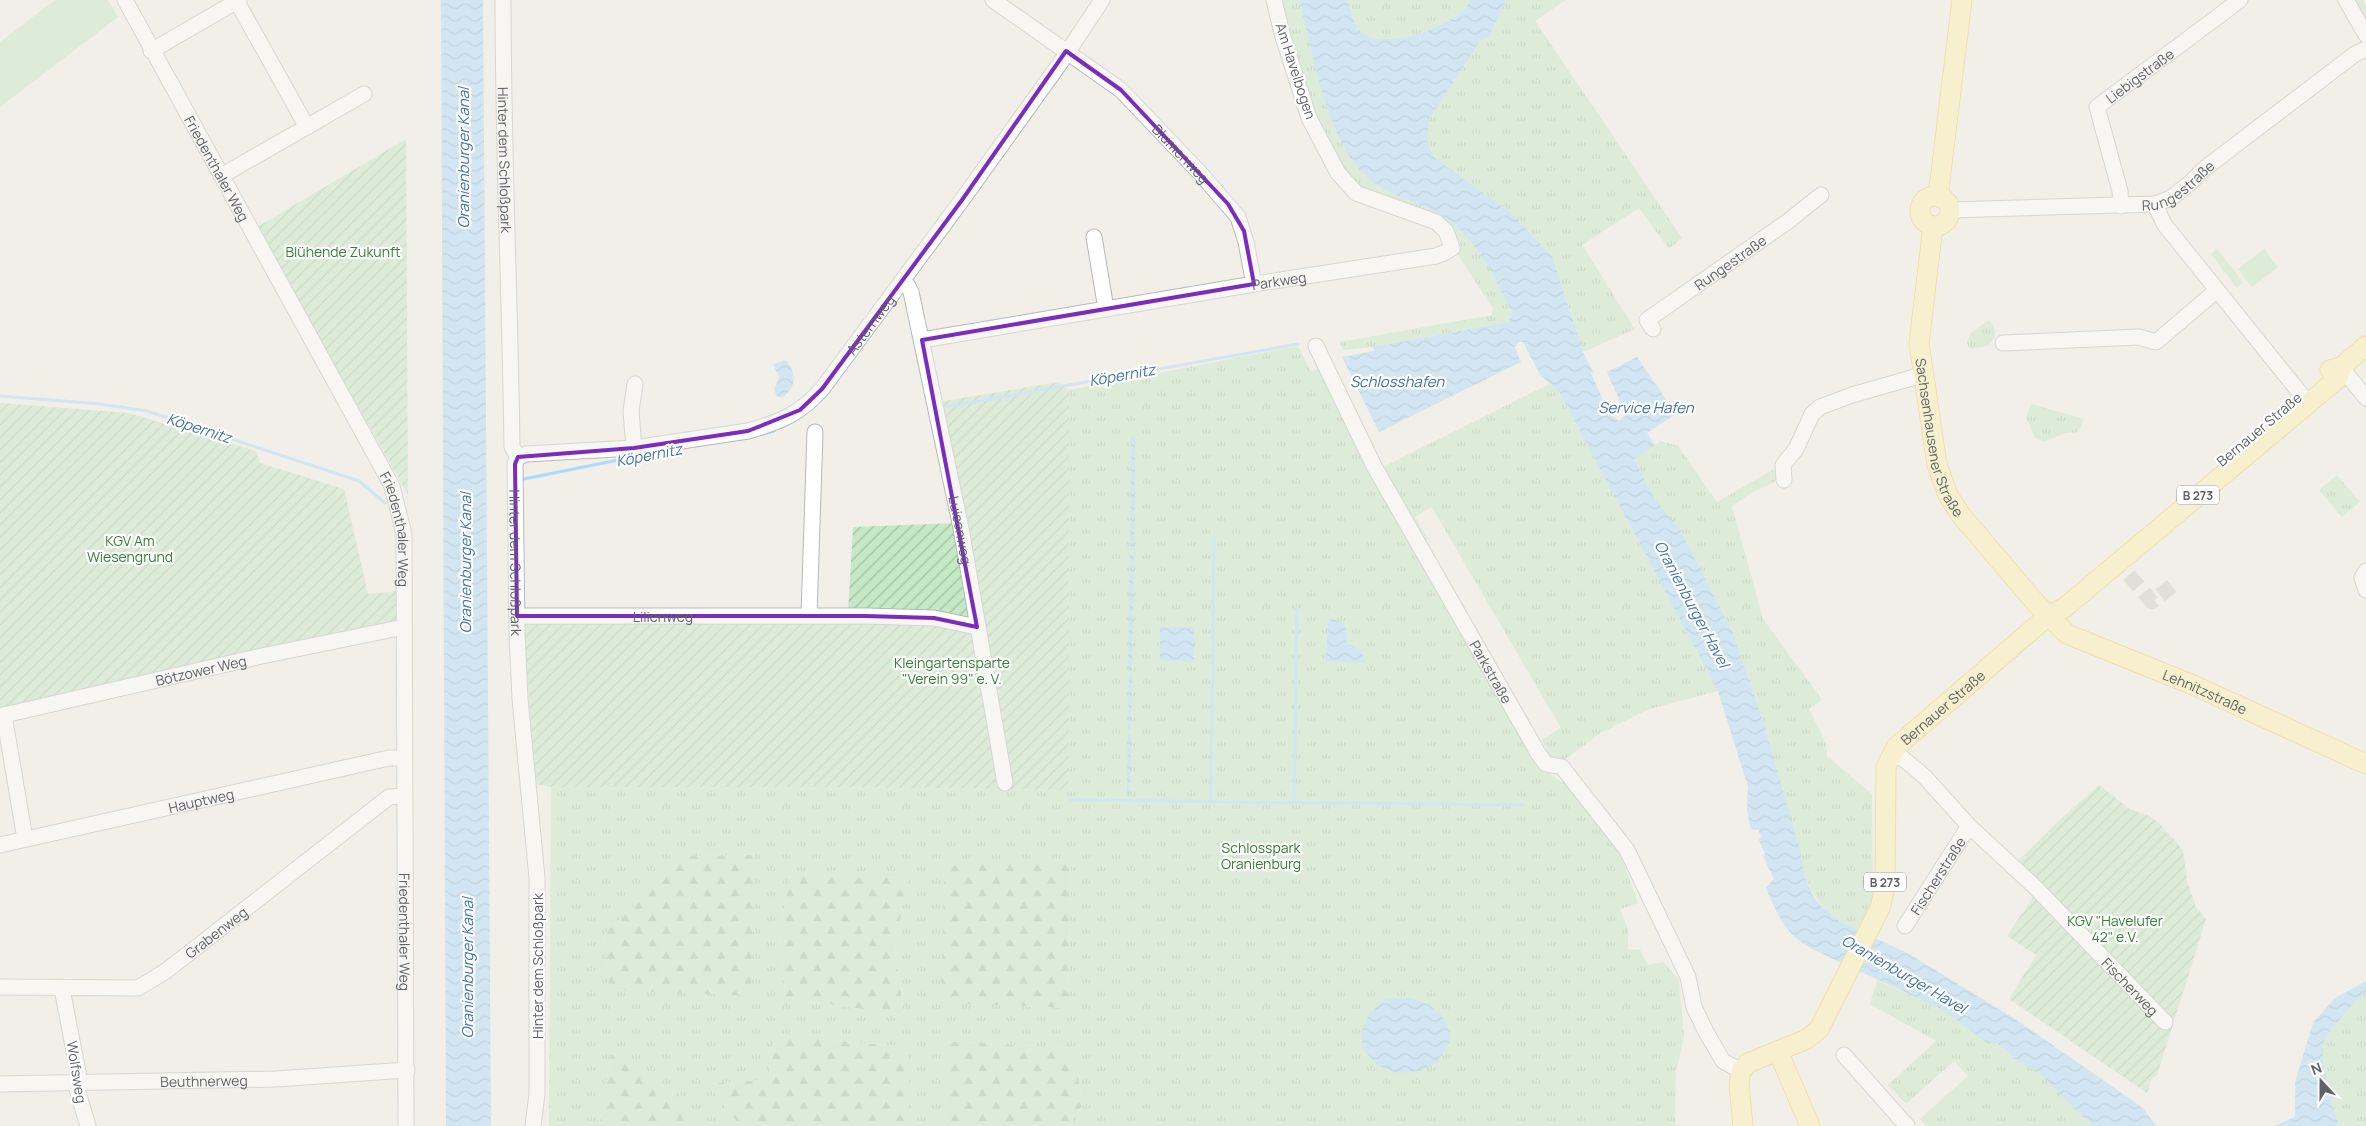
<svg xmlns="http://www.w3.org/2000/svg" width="2366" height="1126" font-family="Manrope,sans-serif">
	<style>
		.grass { fill: #c5e8c5 }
		.forest { fill: url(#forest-firs) }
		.park { fill: url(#park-tufts); fill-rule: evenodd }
		.garden { fill: url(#garden-furrows) }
		.water { fill: url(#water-waves) }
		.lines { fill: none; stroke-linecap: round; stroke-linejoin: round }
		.stream { stroke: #aadaff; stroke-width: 3 }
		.minor-tunnel { stroke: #ccccc8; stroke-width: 15; stroke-dasharray: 15 8; stroke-linecap: butt }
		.minor-casing { stroke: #b5b8bc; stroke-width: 17 }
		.major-casing { stroke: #f2c960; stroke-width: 21 }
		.minor { stroke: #fff; stroke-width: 15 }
		.major { stroke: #fff2af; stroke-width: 19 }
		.marked { fill: none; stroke: #7b2cbf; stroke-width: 4; stroke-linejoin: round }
		.labels { text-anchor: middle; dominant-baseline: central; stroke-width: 4.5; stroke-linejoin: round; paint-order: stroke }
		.shield { fill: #fff; stroke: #8f9295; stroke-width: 1 }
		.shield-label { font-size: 12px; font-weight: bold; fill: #5f6368 }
		.street-label { font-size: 14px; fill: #5f6368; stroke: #fff }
		.park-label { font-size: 14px; fill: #348238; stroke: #fff }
		.water-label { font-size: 15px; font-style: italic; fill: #4174aa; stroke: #fff }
	</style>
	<defs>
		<pattern id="forest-firs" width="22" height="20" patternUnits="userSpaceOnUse" patternTransform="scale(1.25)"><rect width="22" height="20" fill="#c5e8c5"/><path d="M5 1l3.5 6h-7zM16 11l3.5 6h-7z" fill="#a3c0a4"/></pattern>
		<pattern id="park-tufts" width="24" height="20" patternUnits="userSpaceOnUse" patternTransform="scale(1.25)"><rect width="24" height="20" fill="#c5e8c5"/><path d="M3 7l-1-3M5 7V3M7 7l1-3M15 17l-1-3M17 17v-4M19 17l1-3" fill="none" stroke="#a3c0a4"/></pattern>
		<pattern id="garden-furrows" width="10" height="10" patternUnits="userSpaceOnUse" patternTransform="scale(1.25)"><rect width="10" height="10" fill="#c5e8c5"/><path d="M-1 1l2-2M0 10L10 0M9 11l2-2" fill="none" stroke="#a3c0a4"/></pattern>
		<pattern id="water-waves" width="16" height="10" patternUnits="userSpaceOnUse" patternTransform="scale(1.25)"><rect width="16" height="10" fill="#aadaff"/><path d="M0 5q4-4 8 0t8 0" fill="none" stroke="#8eb4d2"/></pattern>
	</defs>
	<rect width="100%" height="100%" fill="#f1efe8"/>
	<!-- grass -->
	<g class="grass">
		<path d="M55 0H108L118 17 0 107V42Z"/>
		<path d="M2217 249 2243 282 2237 288 2211 254Z"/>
		<path d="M2264 249 2278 267 2252 287 2238 269Z"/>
	</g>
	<!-- forest -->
	<g class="forest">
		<path d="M2355 0H2363L2366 6V23Z"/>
		<path d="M755 855 752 997 610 990 604 934 686 856Z"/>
		<path d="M1025 861H1071L1068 1008 940 1003 944 865Z"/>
		<path d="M791 874 909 878 895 946 904 1015 785 998 780 931Z"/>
		<path d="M774 1035 909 1047V1126H740L708 1084 769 1079Z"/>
		<path d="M946 1041 1073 1048 1083 1104 1069 1126H945Z"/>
		<path d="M611 1054 681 1097 694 1126H599Z"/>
	</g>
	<!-- park -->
	<g class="park">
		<path d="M1274 0H1299C1313 51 1326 138 1365 175 1387 197 1416 200 1441 215 1476 236 1494 278 1512 312L1508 322 1373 347 1343 350 1340 342 1492 315 1493 309 1450 242 1446 231 1356 193 1309 118Z"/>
		<path d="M1347 0H1470C1462 25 1377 55 1358 29 1353 22 1351 9 1347 0Z"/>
		<path d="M1506 0H1566L1535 21 1682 238 1669 249 1639 208 1582 245 1635 329 1583 352 1552 256 1510 212 1435 158 1427 142 1429 120Z"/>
		<path d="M1989 320C2004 339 1988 350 1969 348L1967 342 1971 333Z"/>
		<path d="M1298 346 1311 372 1320 368 1388 507 1542 769 1575 790 1619 850 1638 903 1620 909 1628 929V949L1640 950 1648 965 1663 962 1679 980 1684 1036 1676 1073 1675 1126H1069L1083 1104 1073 1048 947 1041 945 1126H909V1047L774 1035 769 1079 708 1084 740 1126H694L681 1097 611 1054 599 1126H549L551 787H827L1068 790 1069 390ZM1347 643 1361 650 1326 661ZM755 855 751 996 610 990 604 934 686 856ZM1025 861H1071L1068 1008 941 1003 944 866ZM791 874 908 878 895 946 904 1015 785 998 780 931Z"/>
		<path d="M1551 383 1558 390 1718 691 1649 709 1599 734 1560 763 1551 759 1542 740 1561 728 1434 511 1431 507 1415 517 1428 539 1422 542 1381 468Z"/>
		<path d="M2031 404 2084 419 2078 432 2066 433 2044 442 2035 438 2026 417Z"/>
		<path d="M1661 441 1678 446 1717 502 1774 469 1776 481 1751 493 1732 506 1763 619 1822 700 1809 709 1826 743 1827 756 1872 794 1873 899 1861 932C1827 915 1820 909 1804 875L1764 724 1732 631 1680 529 1655 499 1634 458Z"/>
		<path d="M2337 475 2360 502 2342 517 2319 490Z"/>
		<path d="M1877 980 1941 1009 1988 1044 1995 1043 2019 1062 2039 1073 2092 1126H1926L1920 1119 1968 1076 1954 1061 1906 1104 1888 1085 1936 1041 1870 1004Z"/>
		<path d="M2366 992V1126H2339C2333 1104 2319 1065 2324 1042 2326 1033 2357 999 2366 992Z"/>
	</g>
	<!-- garden -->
	<g class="garden">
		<path d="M406 139 408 495 257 227Z"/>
		<path d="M1058 382 1069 390V790L827 787H551L535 784 523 616 848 613 853 527 957 523 932 403Z"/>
		<path d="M0 403 128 413 256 451 260 463 344 489 368 594 397 591 396 620 0 710Z"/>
		<path d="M2099 785 2130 809 2150 816 2159 823 2183 850 2187 881 2196 907 2206 919 2157 1075 2152 1078 2147 1093 2009 999 2036 955 2007 936 2039 888 2014 865 2054 825Z"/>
	</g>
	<!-- water -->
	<g class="water">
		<path d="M441 0H483L491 1126H446Z"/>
		<path d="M1299 0H1347C1351 9 1353 22 1358 29 1377 55 1462 25 1470 0H1506L1489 37 1480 41 1429 120 1427 142 1435 158 1510 212 1552 256 1583 352 1593 372 1591 373 1609 414 1619 421 1626 415 1607 372 1637 357 1676 414 1647 433 1655 445 1634 459 1655 499 1680 529 1732 631 1764 724 1800 850 1804 875 1814 898 1822 907 1841 922 1911 955 2015 1019 2143 1108 2156 1126H2092L2039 1073 2019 1062 1996 1043 1988 1044 1941 1009 1814 950C1784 934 1779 917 1766 888L1774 879 1763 856 1765 854 1759 840 1761 835 1758 830 1751 829 1747 810 1748 787 1718 691 1558 390 1541 376 1523 342H1519L1515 347 1521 362 1379 432 1342 357 1374 351 1373 347 1508 322 1512 312C1494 278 1476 236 1441 215 1416 200 1387 197 1365 175 1326 138 1313 52 1299 0Z"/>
		<path d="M786 360C797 373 797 389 781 398L777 396 774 390 779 377 773 364Z"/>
		<path d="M1131 437H1135L1134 550H1130Z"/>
		<path d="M1130 555H1134L1132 670H1128Z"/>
		<path d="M1328 619 1345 622 1347 643 1361 650 1366 663 1326 661Z"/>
		<path d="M1160 627H1194V662L1160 660Z"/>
		<path d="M1129 674H1132L1131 729H1128Z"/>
		<path d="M1128 734H1131L1130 794H1127Z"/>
		<path d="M2366 981V992C2357 999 2326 1033 2324 1042 2319 1065 2333 1104 2339 1126H2274L2295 1117V1082L2313 1023 2334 999Z"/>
		<path d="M1410 998 1430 1005 1447 1021 1451 1040 1437 1062 1420 1071 1398 1073 1378 1066 1363 1049 1361 1032 1370 1013 1385 999Z"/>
	</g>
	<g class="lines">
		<!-- stream -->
		<g class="stream">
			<path d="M0 396 100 404 147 411 359 481 385 503"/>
			<path d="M946 407 1298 344"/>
			<path d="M762 434 774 431"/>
			<path d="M524 479 658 452"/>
			<path d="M1070 800 1523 805"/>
			<path d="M1211 801 1214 538"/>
			<path d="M1294 803 1297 608"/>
		</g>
		<!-- minor-tunnel -->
		<path class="minor-tunnel" d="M2129 575 2152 602 2174 584"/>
		<defs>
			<g id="minor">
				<path id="s1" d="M125 0 392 486 404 534 406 1126"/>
				<path d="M236 0 307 127"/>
				<path id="s2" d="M503 0C503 149 510 298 512 447L518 457 515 464 517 633 520 699 537 878V1094L533 1126"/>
				<path id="s3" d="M993 0 1121 90 1201 174 1238 217 1246 242 1254 284"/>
				<path d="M2346 0 2366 35"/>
				<path d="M151 51 239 0"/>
				<path d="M221 176 364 94"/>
				<path d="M2155 204 2164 224 2308 403"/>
				<path id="s4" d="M2121 206 2120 191 2097 107 2240 0"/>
				<path id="s5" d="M1950 210 2155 204 2171 198 2190 183 2204 169 2355 54 2366 49"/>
				<path d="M1094 237 1106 309"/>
				<path id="s6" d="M901 282 908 286 911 292 961 528 1005 783"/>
				<path id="s7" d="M1653 329 1647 320 1787 222 1821 195"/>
				<path id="s8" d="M922 340 1254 284 1436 256 1446 252 1452 248 1446 231 1436 222 1356 193 1338 173 1309 118 1283 37 1274 0"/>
				<path d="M2003 343 2139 337 2156 342 2216 291"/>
				<path id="s9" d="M1316 346 1374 466 1538 753 1546 764 1562 767 1627 850 1688 977 1694 1007 1706 1032 1723 1061 1741 1071"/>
				<path d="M2341 367 2366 398"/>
				<path d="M634 448 631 411 635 384"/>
				<path id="s10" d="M518 457 526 454 634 448 748 431C780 422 800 414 822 389L962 200 1061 62 1102 0"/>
				<path d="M1784 480 1783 465 1796 449 1812 414 1820 407 1852 395 1922 375"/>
				<path d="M2366 571 2362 578 2366 590"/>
				<path d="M809 615 815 432"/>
				<path id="s11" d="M517 616H866L934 618 977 627"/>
				<path d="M4 715 25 839"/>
				<path id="s12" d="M0 716 257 657 404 627"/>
				<path id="s13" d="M1892 752 1901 757 1924 776 1969 826 2034 886 2165 1022"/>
				<path id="s14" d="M0 845 389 758H404"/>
				<path id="s15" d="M1905 926 1969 826"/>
				<path id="s16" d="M0 987 138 988 166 971 389 797 404 796"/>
				<path d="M62 989 80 1082 76 1086 88 1126"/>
				<path d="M1844 1055 1907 1126"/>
				<path id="s17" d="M0 1084 276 1079 407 1070"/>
			</g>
			<g id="major">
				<circle cx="1935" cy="211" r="15"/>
				<path d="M1938 197 1962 0"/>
				<path id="s18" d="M1933 226 1919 343 1937 465 1948 495 1960 514 2034 601 2067 634 2193 685 2366 764"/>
				<path d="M2330 370 2341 367 2366 346"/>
				<path d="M1778 1051 1810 1126"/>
				<path id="s19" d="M1743 1126 1739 1084 1741 1071 1748 1063 1807 1039 1819 1029 1880 908 1885 887 1886 767 1896 747 2048 616 2064 608 2322 392 2338 378 2341 367"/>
			</g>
		</defs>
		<!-- minor casing -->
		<use href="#minor" class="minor-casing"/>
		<!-- major casing -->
		<use href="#major" class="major-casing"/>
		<!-- minor -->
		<use href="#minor" class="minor"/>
		<!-- major -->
		<use href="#major" class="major"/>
	</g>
	<!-- marked area -->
	<path d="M0 0H2366V1126H0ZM1066 51 1121 90 1228 204 1244 231 1254 284 922 340 977 627 934 618 866 616H517L515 464 518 457 634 448 748 431 800 410 822 389 962 200Z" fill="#f1efe8" fill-opacity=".55" fill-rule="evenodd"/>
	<path class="marked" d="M1066 51 1121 90 1228 204 1244 231 1254 284 922 340 977 627 934 618 866 616H517L515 464 518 457 634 448 748 431 800 410 822 389 962 200Z"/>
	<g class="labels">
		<!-- shield labels -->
		<g class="shield">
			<rect x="2177" y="485.5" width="42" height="19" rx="4"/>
			<rect x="1864" y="872.5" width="42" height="19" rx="4"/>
		</g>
		<g class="shield-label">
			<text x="2198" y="495">B 273</text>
			<text x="1885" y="882">B 273</text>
		</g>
		<!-- street labels -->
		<g class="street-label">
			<text transform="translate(1296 71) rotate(72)">Am Havelbogen</text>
			<text stroke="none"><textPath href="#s4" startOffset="155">Liebigstraße</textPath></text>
			<text stroke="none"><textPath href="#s3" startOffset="244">Blumenweg</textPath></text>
			<text stroke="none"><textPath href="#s2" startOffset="160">Hinter dem Schloßpark</textPath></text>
			<text stroke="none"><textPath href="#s1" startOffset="192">Friedenthaler Weg</textPath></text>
			<text stroke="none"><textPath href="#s5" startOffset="234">Rungestraße</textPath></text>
			<text stroke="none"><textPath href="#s7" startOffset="112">Rungestraße</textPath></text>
			<text stroke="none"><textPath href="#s8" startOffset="362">Parkweg</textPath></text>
			<text stroke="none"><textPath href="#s10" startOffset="399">Asternweg</textPath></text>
			<text transform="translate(2259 429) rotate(-40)">Bernauer Straße</text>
			<text stroke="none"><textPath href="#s18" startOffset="215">Sachsenhausener Straße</textPath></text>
			<text stroke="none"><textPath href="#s1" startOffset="598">Friedenthaler Weg</textPath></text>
			<text stroke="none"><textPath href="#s6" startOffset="258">Luisenweg</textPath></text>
			<text stroke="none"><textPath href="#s2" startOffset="565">Hinter dem Schloßpark</textPath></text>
			<text stroke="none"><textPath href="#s11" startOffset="146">Lilienweg</textPath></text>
			<text stroke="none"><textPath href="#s12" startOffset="206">Bötzower Weg</textPath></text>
			<text stroke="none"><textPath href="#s9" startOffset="370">Parkstraße</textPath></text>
			<text stroke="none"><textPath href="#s18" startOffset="606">Lehnitzstraße</textPath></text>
			<text stroke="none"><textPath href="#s19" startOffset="506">Bernauer Straße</textPath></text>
			<text stroke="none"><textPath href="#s14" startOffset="206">Hauptweg</textPath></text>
			<text stroke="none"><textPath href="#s15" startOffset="60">Fischerstraße</textPath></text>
			<text stroke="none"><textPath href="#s16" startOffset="234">Grabenweg</textPath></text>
			<text stroke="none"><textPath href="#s1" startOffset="1002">Friedenthaler Weg</textPath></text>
			<text transform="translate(537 966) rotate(-90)">Hinter dem Schloßpark</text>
			<text stroke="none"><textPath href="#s13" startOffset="335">Fischerweg</textPath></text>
			<text transform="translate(77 1072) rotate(81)">Wolfsweg</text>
			<text stroke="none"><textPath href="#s17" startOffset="204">Beuthnerweg</textPath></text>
		</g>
		<!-- park labels -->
		<g class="park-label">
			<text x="343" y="251">Blühende Zukunft</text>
			<text x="130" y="540">KGV Am<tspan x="130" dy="16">Wiesengrund</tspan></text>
			<text x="952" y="662">Kleingartensparte<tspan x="952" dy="16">"Verein 99" e. V.</tspan></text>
			<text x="1261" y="847">Schlosspark<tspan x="1261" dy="16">Oranienburg</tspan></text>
			<text x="2115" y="920">KGV "Havelufer<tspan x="2115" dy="16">42" e.V.</tspan></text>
		</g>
		<!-- water labels -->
		<g class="water-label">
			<text transform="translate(463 158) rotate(-90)">Oranienburger Kanal</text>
			<text transform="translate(1122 375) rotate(-10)">Köpernitz</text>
			<text x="1397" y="381">Schlosshafen</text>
			<text x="1646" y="407">Service Hafen</text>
			<text transform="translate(199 428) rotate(18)">Köpernitz</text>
			<text transform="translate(649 455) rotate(-11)">Köpernitz</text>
			<text transform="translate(465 563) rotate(-90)">Oranienburger Kanal</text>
			<text transform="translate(1692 604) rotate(62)">Oranienburger Havel</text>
			<text transform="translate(467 968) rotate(-90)">Oranienburger Kanal</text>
			<text transform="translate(1904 974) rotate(30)">Oranienburger Havel</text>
		</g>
	</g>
	<!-- north arrow -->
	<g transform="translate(2321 1081) rotate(339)" stroke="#ffffff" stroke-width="4" paint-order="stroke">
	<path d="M0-4L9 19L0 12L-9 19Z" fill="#5f6368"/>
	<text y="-8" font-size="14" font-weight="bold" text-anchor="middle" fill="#5f6368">N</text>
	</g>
</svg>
